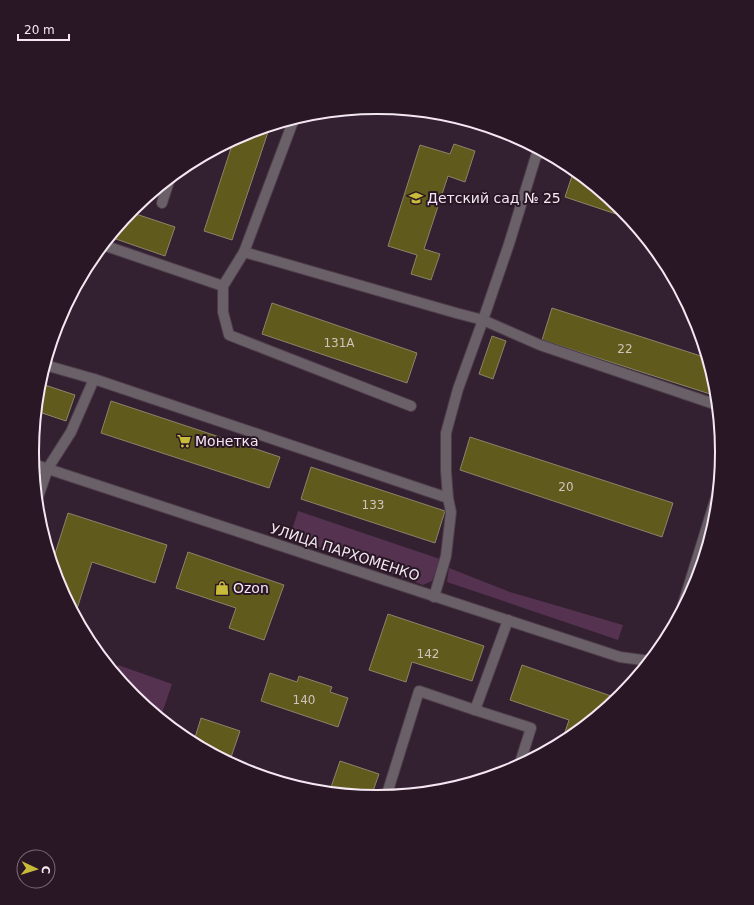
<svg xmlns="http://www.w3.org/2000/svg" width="754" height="905" font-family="'DejaVu Sans',sans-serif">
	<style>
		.green { fill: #563251 }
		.building { fill: #615a1d; stroke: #888569 }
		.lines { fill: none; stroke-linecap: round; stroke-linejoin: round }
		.minor-casing { stroke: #4e3c4b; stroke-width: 12 }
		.minor { stroke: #6a6068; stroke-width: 10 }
		.labels { text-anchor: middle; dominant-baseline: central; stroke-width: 4; stroke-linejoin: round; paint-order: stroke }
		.number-label { font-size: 12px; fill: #cfc4bd }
		.poi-label { font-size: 14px; fill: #f4e7f2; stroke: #291726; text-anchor: start }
		.street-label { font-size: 14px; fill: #f4e7f2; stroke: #291726 }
		.rim { fill: none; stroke: #f4e7f2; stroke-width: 2 }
	</style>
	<rect width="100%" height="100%" fill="#332030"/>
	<!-- green -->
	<g class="green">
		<path d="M298 511 440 559 432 581 423 585 294 538 291 533Z"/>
		<path d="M449 568 510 592 623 625 618 640 447 582Z"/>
		<path d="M118 665 172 684 160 719 133 696 115 674Z"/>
	</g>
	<!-- building -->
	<g class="building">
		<path d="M270 126 232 240 204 231 234 139 245 134Z"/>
		<path d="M454 144 475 151 465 182 448 176 424 249 440 254 431 280 411 274 417 255 388 246 420 145 450 154Z"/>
		<path d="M574 170 621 209 628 218 565 197Z"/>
		<path d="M130 212 175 227 165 256 110 237Z"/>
		<path d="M272 303 417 353 407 383 262 334Z"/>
		<path d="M552 308 707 358 714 381 710 394 542 340Z"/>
		<path d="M492 336 506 341 493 379 479 374Z"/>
		<path d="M39 383 75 395 66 421 36 411Z"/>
		<path d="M111 401 280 457 269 488 101 433Z"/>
		<path d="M470 437 673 503 662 537 460 470Z"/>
		<path d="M311 467 445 511 435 543 301 499Z"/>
		<path d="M68 513 167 545 155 583 92 562 75 615 58 584 52 563Z"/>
		<path d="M188 552 284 585 264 640 229 628 236 608 176 588Z"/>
		<path d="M388 614 484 646 472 681 412 662 406 682 369 670Z"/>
		<path d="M522 665 614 697 612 704 568 739 561 744 569 720 510 700Z"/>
		<path d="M270 673 297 682 299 676 332 687 330 692 348 698 338 727 261 701Z"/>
		<path d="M201 718 240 731 229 763 193 744Z"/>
		<path d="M340 761 379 774 371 797 329 793Z"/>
	</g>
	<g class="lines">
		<defs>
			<g id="minor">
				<path d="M294 119 244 252 223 286V312L229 335 411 406"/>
				<path d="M162 203 170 178"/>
				<path d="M103 245 223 286"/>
				<path d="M244 252 456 313 483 320 509 244 536 156 543 152"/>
				<path d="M45 365 94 379 448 498"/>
				<path d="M33 464 406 587 620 657 650 661"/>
				<path d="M37 500 48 468 71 432 94 379"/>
				<path d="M434 597 446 556 451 512 448 498 446 471V433L458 389 483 320 540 345 717 405"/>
				<path d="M680 614 718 491"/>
				<path d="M508 620 475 710 531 728 519 766"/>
				<path d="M386 797 419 691 475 710"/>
			</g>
		</defs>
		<!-- minor casing -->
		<use href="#minor" class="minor-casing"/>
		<!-- minor -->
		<use href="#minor" class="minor"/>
	</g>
	<!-- icons -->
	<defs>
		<symbol id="school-bare" viewBox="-9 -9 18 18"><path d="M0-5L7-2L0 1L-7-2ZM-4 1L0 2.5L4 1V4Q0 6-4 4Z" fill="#c9bb3a" stroke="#291726" stroke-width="2.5" paint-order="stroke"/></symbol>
		<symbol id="supermarket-bare" viewBox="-9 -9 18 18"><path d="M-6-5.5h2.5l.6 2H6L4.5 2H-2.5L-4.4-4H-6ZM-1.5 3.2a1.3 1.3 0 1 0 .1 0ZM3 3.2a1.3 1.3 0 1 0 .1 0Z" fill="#c9bb3a" stroke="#291726" stroke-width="2.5" paint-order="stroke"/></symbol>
		<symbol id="shop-bare" viewBox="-9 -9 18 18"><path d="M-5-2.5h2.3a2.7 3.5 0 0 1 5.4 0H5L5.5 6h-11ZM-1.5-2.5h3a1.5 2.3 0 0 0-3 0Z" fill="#c9bb3a" stroke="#291726" stroke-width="2.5" paint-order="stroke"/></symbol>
	</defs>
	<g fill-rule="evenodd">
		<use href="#school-bare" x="406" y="188" width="20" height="20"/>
		<use href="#supermarket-bare" x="174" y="431" width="20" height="20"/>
		<use href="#shop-bare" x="212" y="578" width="20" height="20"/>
	</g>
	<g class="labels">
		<!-- number labels -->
		<g class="number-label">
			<text x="339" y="343">131А</text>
			<text x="625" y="349">22</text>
			<text x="566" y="487">20</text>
			<text x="373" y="505">133</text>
			<text x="428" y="654">142</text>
			<text x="304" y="700">140</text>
		</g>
		<!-- poi labels -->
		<g class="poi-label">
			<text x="427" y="198">Детский сад № 25</text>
			<text x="195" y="441">Монетка</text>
			<text x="233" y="588">Ozon</text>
		</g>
		<!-- street labels -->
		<g class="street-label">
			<text transform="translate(345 552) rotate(18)">УЛИЦА ПАРХОМЕНКО</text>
		</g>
	</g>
	<!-- crop -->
	<path d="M0 0H754V905H0ZM39 452a338 338 0 1 1 676 0a338 338 0 1 1-676 0Z" fill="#291726" fill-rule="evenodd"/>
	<path class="rim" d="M39 452a338 338 0 1 1 676 0a338 338 0 1 1-676 0Z"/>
	<!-- north arrow -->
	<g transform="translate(36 869) rotate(94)"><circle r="19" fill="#291726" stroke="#7a6a78"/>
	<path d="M0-3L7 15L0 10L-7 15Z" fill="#c9bb3a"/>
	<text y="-6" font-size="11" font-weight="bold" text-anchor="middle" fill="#f4e7f2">С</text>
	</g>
	<!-- scale -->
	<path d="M18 34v6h51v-6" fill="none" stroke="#f4e7f2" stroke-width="2"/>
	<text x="24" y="34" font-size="12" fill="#f4e7f2" stroke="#291726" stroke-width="3" paint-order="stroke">20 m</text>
</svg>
